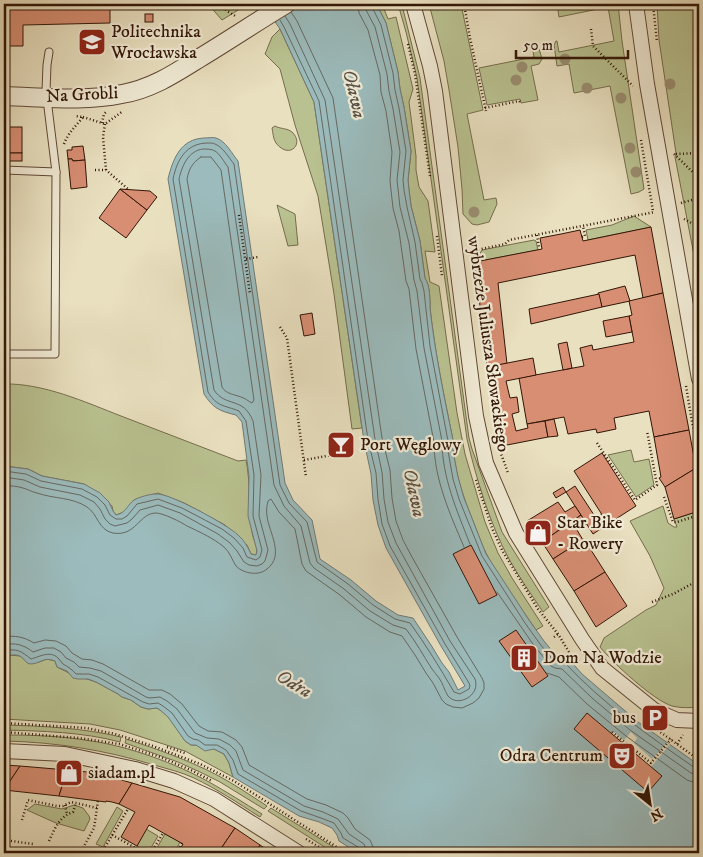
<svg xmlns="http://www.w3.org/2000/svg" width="703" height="857" font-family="'IM FELL DW Pica',serif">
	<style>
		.green { fill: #b9c190; stroke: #766c4c }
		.water { fill: #9bbbbc; stroke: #717974 }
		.pier { fill: #e9e0c0 }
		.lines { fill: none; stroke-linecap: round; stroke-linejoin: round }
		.shore { stroke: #666862; stroke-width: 1 }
		.building { fill: #d78e73; stroke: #321607 }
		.service-casing { stroke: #604835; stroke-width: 9 }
		.minor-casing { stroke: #604835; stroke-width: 16 }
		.tertiary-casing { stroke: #604835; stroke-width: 20 }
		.path { stroke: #321607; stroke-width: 2.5; stroke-dasharray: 1 2.5; stroke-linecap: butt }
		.service { stroke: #f1ebd6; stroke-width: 7 }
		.minor { stroke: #f1ebd6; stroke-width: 14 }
		.tertiary { stroke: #f1ebd6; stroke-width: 18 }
		.tree { fill: #9a8d71 }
		.labels { text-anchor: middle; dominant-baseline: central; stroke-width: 4.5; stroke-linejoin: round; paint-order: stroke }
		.poi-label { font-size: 18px; fill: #321607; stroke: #f1ebd6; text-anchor: start }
		.street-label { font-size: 18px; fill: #321607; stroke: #f1ebd6 }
		.water-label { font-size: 19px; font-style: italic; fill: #575046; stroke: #f1ebd6 }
	</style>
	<rect width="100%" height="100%" fill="#e9e0c0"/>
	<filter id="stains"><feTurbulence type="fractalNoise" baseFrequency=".004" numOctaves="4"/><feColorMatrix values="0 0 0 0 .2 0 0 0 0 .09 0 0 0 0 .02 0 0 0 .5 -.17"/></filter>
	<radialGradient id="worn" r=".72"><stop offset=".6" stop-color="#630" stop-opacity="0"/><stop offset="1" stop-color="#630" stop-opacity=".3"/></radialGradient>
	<!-- green -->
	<g class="green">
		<path d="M208 4H248L222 20Z"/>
		<path d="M375 4H382L388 19 396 17 413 89 409 102 416 156V170L419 187 428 201 435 252 425 251 430 282 439 286 457 413 465 454 485 522 498 553 512 578 543 626 536 630C519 605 501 581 487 555 482 546 479 536 475 526 464 499 453 470 453 440 444 396 435 353 430 308 430 299 430 285 425 279L420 241 411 206 409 190 408 180 411 151 404 107 400 89 398 72 386 23 378 7Z"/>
		<path d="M398 4 402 5 420 78 469 438 472 449 502 532 549 607 543 612C531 594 519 577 509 559 490 524 476 478 467 439L417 78 406 32Z"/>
		<path d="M429 4H461L483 110 467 114 484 200 496 198 497 204 489 222 477 225 472 224 463 214 462 189 458 147 449 90 444 61Z"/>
		<path d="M557 4H618L622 41 644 189 639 192 631 194 610 86 574 93 569 64 557 66 554 45 556 41H557L559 52 614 41 608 7 559 17Z"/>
		<path d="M657 4H699V281L675 157 676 153 659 40Z"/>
		<path d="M280 29 314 102 362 428 352 429 334 294 318 196 295 125 280 69 265 54 272 37Z"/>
		<path d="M532 46C540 45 540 53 542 59L539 64 531 66 538 100 521 103 520 99 487 105 479 68 534 57Z"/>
		<path d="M275 126C280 129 287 128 292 132 305 144 289 160 276 143 273 139 273 132 272 128Z"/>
		<path d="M277 205 295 214 298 245 288 246Z"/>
		<path d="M634 216 651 227 588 240 586 230 612 225Z"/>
		<path d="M534 240 536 241 538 250 475 262 482 250Z"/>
		<path d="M4 384C43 383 85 402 121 416 160 431 199 446 238 461L246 460C251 484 248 508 252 532 253 540 259 547 256 555L251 554 247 545 225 525 184 503 158 493 134 500 124 512 116 515 113 511 112 506 84 484 42 476 28 469 4 466Z"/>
		<path d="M631 450 634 462 649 459 654 485 636 497 608 455Z"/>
		<path d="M663 506 668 523 674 527H677L674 519 699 511V707C691 708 680 708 672 706 653 700 613 663 600 647L604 638 646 610 656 605 664 588 650 556 630 521Z"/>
		<path d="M9 655 20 656 29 663 39 662 47 659 55 661 57 667 69 673 96 682 118 694 122 697 131 700 141 707 148 709 157 708 160 710 168 716 185 741 191 745H196L205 750 214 749 224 754 229 763 233 777 185 751 120 730 90 724 4 719V656Z"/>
		<path d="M4 725C43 726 83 728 121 737L120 742C83 732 42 731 4 730Z"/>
		<path d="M4 735C33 735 63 736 91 741 128 746 177 764 209 782 227 792 244 803 262 814L260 817C238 803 217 789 194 778 181 772 168 769 154 765 105 750 55 742 4 741Z"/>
		<path d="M126 739C157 749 188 760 217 775 234 784 250 795 267 806L264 809 220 782 200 772 178 762 125 743Z"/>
		<path d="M35 804 62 809 74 805 83 808 89 816 90 819 84 831 56 823 27 810Z"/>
		<path d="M117 807 123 811 103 847 96 844Z"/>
		<path d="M271 808 343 853H334L268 811Z"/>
		<path d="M146 829 158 836 148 853 137 846Z"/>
		<path d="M165 834 180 842 174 853H154Z"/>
	</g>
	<!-- water -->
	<path class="water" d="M263 4H375L378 7 386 23 398 72 400 89 404 107 411 151 408 180 409 190 411 206 420 241 425 278C430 285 430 299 430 308 435 353 444 396 453 440V451L458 477 464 498 486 554 529 620 544 641 558 658 567 657 582 674 638 722 699 765V853H358L339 841 337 835 332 828 319 822 299 816 233 777 229 763 224 754 214 749 205 751 196 745H191L185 741 168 717 160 710 157 708 148 709 141 707 131 700 122 697 118 694 96 682 88 679H78L73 678 67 671 57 667 55 661C43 656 41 664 30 664 25 663 25 659 20 656 16 654 9 655 4 656V466L28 469 42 476 84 484 100 493 109 502 113 511 116 515C126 513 127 505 134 500 139 497 150 494 156 494 168 492 228 525 238 535 244 540 248 547 251 554L256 555 257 551 248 516 249 476 242 422 236 415C219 411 213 408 204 394L168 179C173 158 181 139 204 138 208 138 213 137 216 138 226 141 232 154 238 161L285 483 293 500 312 520 320 559 351 580 376 601 398 615 413 618 431 645 442 663 449 672 458 690 465 686 441 646 386 548 378 525 373 500 371 474 364 441 314 102 280 29Z"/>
	<!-- pier -->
	<path class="pier" d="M614 732 624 740 631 732 637 738 634 743 652 759 667 743 670 744 651 767 612 734Z"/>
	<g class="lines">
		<!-- shore -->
		<g class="shore">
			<path d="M358 4 359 13 368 30 380 75 381 92 386 111 392 152 390 181 393 208 399 231 406 281 409 289 416 349 434 442C434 479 450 514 464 547"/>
			<path d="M365 4 366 10 375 27 387 74 389 91 393 109 400 152 397 180 400 207 409 243 414 280 417 291 424 348 442 441C442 477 457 511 470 544"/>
			<path d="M371 4 372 7 381 25 393 73 395 90 399 108 406 151 403 180 404 190 407 207 415 242 420 279 422 283 424 291 430 346 448 441V451L453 479 459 499 482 556 525 623 540 644 554 661 558 663H565C603 704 649 736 695 768L699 769"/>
			<path d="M201 157H211L221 170 254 400 252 403C248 401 245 398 241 397 233 394 226 394 222 387L187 179C189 169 192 163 201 157Z"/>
			<path d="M4 471 26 474 41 481 82 489 97 497 105 505 110 515 116 519H122L127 516 137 504 158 499 182 508 222 529 234 538 243 548 247 557 256 560 260 557 262 550 253 516 254 475 246 421 239 411C224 405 217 407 208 392L173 179C177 160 186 143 208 143 210 143 213 143 215 144 223 147 229 158 234 164L280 485 289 503 307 522 317 562 348 584 373 605 395 619 410 623C426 645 440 668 454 692L460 694 469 689 470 686 469 683 445 644 390 546 382 524 378 499 376 473 368 440 319 101 284 27 280 20"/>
			<path d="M4 477 24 480 40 487 80 495 94 502 100 509 105 519 110 524 115 526 127 523 132 519 140 510 158 505 180 513 218 534 230 543 237 551 244 562 249 565 257 566 262 564 265 561 268 550 259 516 261 475 253 421C243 396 226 408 214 390L179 179C182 166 188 151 203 149 207 149 212 149 215 151 220 154 224 162 228 167L274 485 284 506 301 526 310 563 314 568 344 589 370 611 393 625 406 629C416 642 423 655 432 669 434 672 437 675 439 678 443 683 444 690 448 696 458 708 481 695 475 679L450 641 396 543 388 522 384 499 382 472 375 439 325 100 290 24 285 16"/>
			<path d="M4 485C10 486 17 486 23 488 27 489 32 492 37 493 54 499 72 497 87 507 98 514 98 530 113 533 136 537 139 513 156 513 163 513 181 522 187 526 200 532 213 538 224 547 230 552 232 560 236 566 244 574 259 576 267 569 285 555 269 533 267 516 266 511 267 505 268 501L271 499 279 512 295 529 302 564 306 571 340 595 366 617 390 632 402 636 415 655 426 673 433 683 442 700 446 704 453 707 462 708 473 703 479 698 484 689V683L482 678 457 637 412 557 403 540 396 521 392 498 390 470 382 438 333 98 297 21 291 12"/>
			<path d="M497 592 535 647 551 666 555 668 562 669 592 698 630 730 691 773 699 775"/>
			<path d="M4 637C15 635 24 637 34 643L45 640 56 641 66 646 72 653 82 659 92 660 103 664 149 690H162L170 694 182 704 199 726 208 731 222 732 236 740 242 747 249 765 307 799 326 805 343 813 348 818 355 829 370 840 373 847 374 853"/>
			<path d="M4 645C15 642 24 645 33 652L45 648H54L61 652 66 658 74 662 79 667 90 668 101 671 146 697 150 698 160 697 167 701 177 709 195 733 207 738 219 739 230 745 236 751 243 770 304 806 323 812 338 819 349 834 364 844 366 849V853"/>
			<path d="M4 651C17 648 21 651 31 659 39 657 50 650 58 658 60 660 61 662 63 664 68 667 72 669 76 674H89L98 677 143 702 149 704 158 703 163 706 172 713 188 736 193 739 198 740 205 745H217L226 750 233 760 238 774 301 811 321 818 334 823 341 833 343 838 358 847 360 853"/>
			<path d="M547 673 559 677 587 704 626 736 687 780 693 782 699 783"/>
		</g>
	</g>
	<!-- building -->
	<g class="building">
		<path d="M4 4H110V23L23 25V46H4Z"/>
		<rect x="145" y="14" width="8" height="8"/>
		<rect x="4" y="127" width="18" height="26"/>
		<path d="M83 146 85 160 73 161 72 159H68L67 150H72V147Z"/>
		<rect x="4" y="153" width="18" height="8"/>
		<path d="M68 159H72L73 161 85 160 87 187 71 189Z"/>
		<path d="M120 189 147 210 126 238 99 218Z"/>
		<path d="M120 189 150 191 157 197 147 210Z"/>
		<path d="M651 227 663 293 643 298 635 255 498 283 507 364 487 367 475 262 542 249 540 238 561 234 580 230 583 241Z"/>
		<path d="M625 286 630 301 602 307 598 293Z"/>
		<path d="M663 293 689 430 654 437 649 411 614 418 616 429 597 433 596 429 568 434 564 417 527 424 519 378 584 366 580 348 592 345 593 350 634 342 629 316 632 315 629 301Z"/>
		<path d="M599 294 602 307 531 324 529 309Z"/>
		<path d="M312 313 315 334 304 336 300 315Z"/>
		<path d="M629 316 632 332 606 337 603 321Z"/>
		<path d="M567 342 572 368 563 370 558 344Z"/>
		<path d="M533 358 536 375 506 381 510 398 517 397 519 412 512 414 516 431 528 428 527 424 545 421 548 437 502 446 494 412 487 367Z"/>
		<path d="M554 419 558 436 548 437 545 421Z"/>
		<path d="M689 430 696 468 665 487 659 478 661 477 654 437Z"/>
		<path d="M602 453 636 506 608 524 574 471Z"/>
		<path d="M696 468 699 480V511L674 519 665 487Z"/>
		<path d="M575 486 596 518 602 514 608 524 593 534 566 492Z"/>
		<path d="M563 487 566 492 556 498 553 493Z"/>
		<path d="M558 502 565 512 575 506 581 515 542 542 527 521Z"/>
		<path d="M581 515 587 524 577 530 583 540 553 559 542 542Z"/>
		<path d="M584 539 605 572 574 591 553 559Z"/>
		<path d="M471 545 497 595 479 604 453 554Z"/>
		<path d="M605 572 627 606 596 627 574 591Z"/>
		<path d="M516 630 548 676 532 687 499 641Z"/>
		<path d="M587 713 662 776 648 792 574 729Z"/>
		<path d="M4 765 20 766 4 790Z"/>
		<path d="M20 766 67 770 59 796 4 790Z"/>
		<path d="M67 770 97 773 132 783 119 804 112 802 106 801V802L59 796Z"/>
		<path d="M132 783 180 797 235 828 218 853H178L183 844 149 825 137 846 121 837 135 812 119 804Z"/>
		<path d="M235 828 260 845 255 853H218Z"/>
		<path d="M260 845 272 853H255Z"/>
	</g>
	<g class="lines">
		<defs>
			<g id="service">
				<path d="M4 170 56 172"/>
				<path d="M4 354H55L56 172 46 91 47 65 49 52"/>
			</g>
			<g id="minor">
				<path d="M413 4 430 66 435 91 476 416 486 463 516 533 582 639 602 668 654 710 677 720 699 721"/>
				<path d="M636 4 647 84 699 379"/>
				<path d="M4 751 65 754 135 769 174 781 214 799 299 853"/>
			</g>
			<path id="tertiary" d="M4 96C43 97 83 102 122 94 151 89 174 74 198 59 228 41 256 22 286 4"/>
		</defs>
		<!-- service casing -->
		<use href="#service" class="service-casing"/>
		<!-- minor casing -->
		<use href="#minor" class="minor-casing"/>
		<!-- tertiary casing -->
		<use href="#tertiary" class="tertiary-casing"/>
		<!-- path -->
		<g class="path">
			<path d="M221 4 227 11 237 17"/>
			<path d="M460 4 464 6"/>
			<path d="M464 4 470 38 486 111"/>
			<path d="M653 4 657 42"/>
			<path d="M591 29 593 46 633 86"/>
			<path d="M408 44 415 74 430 176"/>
			<path d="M485 108 519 101 521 103"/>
			<path d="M83 117 105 124 123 111"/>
			<path d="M102 123 104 114 106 112"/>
			<path d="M105 124 103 137 106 170"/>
			<path d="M641 140 653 211"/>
			<path d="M64 144C68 133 76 126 83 117L75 116"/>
			<path d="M674 154 699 178"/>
			<path d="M676 154 699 153"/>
			<path d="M95 170H106L128 189"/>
			<path d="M681 203 699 198"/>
			<path d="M239 215 250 294"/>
			<path d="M684 219 699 227"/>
			<path d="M537 235 539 247"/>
			<path d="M437 236 442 276"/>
			<path d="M582 237 585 236 583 226"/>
			<path d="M468 252 505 244 509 240 655 212"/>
			<path d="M246 259 258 257"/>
			<path d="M280 327 287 338 306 477"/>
			<path d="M686 386 692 422 699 453"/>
			<path d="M597 443 635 500 657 485 647 431"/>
			<path d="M499 448 508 473"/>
			<path d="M304 460 338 454"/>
			<path d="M476 480 492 528 502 550 538 609 558 634 569 652 580 663"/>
			<path d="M664 497 673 522H677L699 515"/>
			<path d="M652 602 673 594 699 580"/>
			<path d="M554 637 558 634"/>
			<path d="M4 723 86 728 115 734 153 746 200 764 234 781 346 853"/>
			<path d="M652 726 699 760"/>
			<path d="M4 732 79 738 119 744 160 757 193 771 212 781"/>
			<path d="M612 732 651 763 671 739"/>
			<path d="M677 744 683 735"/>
			<path d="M167 747 185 753"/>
			<path d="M65 805 67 814"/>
			<path d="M22 820 28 800 57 806H63L71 802 76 803 97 808 98 800"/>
			<path d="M112 835 145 853"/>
			<path d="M306 839 329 853"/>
			<path d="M4 840 33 844"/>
			<path d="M49 841C55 828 59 817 73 812L76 803"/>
			<path d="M105 847 128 809"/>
			<path d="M78 853 83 848 94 828 97 808"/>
			<path d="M151 853 163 833"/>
			<path d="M176 853 182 843"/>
		</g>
		<!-- service -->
		<use href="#service" class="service"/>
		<!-- minor -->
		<use href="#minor" class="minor"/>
		<!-- tertiary -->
		<use href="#tertiary" class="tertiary"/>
	</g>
	<!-- trees -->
	<g class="tree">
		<circle cx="565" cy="59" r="5.5"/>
		<circle cx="522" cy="67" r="5.5"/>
		<circle cx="516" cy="80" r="5.5"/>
		<circle cx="670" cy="84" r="5.5"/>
		<circle cx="587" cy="88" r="5.5"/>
		<circle cx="621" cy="98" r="5.5"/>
		<circle cx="630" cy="148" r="5.5"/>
		<circle cx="636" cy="172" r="5.5"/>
		<circle cx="474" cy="212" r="5.5"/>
	</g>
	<!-- icons -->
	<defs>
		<symbol id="university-square" viewBox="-11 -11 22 22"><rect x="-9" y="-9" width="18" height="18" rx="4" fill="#8f2418" stroke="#f1ebd6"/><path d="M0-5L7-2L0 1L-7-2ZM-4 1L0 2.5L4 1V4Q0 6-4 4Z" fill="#fff"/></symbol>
		<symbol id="bar-square" viewBox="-11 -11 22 22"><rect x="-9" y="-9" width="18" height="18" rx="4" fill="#8f2418" stroke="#f1ebd6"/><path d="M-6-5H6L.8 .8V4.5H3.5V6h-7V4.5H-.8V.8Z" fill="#fff"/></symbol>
		<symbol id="shop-square" viewBox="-11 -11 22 22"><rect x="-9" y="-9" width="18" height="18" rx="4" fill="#8f2418" stroke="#f1ebd6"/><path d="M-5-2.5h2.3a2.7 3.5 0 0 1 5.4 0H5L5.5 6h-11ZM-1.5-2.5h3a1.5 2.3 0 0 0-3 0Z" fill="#fff"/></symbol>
		<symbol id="building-square" viewBox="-11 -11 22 22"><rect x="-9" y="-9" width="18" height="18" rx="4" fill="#8f2418" stroke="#f1ebd6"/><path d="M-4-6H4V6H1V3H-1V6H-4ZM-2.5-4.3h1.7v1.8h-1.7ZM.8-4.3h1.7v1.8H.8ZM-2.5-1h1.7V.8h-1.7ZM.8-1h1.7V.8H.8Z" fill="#fff"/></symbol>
		<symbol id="parking-square" viewBox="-11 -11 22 22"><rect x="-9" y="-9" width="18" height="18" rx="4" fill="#8f2418" stroke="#f1ebd6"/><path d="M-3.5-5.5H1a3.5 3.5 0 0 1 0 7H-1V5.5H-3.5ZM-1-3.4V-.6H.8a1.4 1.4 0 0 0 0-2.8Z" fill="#fff"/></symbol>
		<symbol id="theatre-square" viewBox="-11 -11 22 22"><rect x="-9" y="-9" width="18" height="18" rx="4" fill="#8f2418" stroke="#f1ebd6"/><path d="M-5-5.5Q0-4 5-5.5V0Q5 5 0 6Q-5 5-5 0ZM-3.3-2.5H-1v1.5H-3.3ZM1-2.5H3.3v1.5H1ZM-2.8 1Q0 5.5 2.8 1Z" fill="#fff"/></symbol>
	</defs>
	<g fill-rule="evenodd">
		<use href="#university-square" x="76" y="26" width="32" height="32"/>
		<use href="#bar-square" x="325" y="429" width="32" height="32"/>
		<use href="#shop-square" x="522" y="517" width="32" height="32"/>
		<use href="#building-square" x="508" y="642" width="32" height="32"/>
		<use href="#parking-square" x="639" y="702" width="32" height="32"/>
		<use href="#theatre-square" x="606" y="740" width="32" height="32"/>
		<use href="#shop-square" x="53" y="757" width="32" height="32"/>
	</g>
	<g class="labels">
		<!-- poi labels -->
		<g class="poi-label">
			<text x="111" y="32">Politechnika<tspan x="111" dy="21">Wrocławska</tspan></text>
			<text x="360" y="445">Port Węglowy</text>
			<text x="557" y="523">Star Bike<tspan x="557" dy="21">- Rowery</tspan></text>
			<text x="543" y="658">Dom Na Wodzie</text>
			<text x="636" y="718" text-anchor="end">bus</text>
			<text x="603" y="756" text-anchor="end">Odra Centrum</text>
			<text x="88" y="773">siadam.pl</text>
		</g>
		<!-- street labels -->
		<g class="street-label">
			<text transform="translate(82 95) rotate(-3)">Na Grobli</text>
			<text transform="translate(488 344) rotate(82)">wybrzeże Juliusza Słowackiego</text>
		</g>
		<!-- water labels -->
		<g class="water-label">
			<text transform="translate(354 94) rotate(77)">Oława</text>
			<text transform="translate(414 493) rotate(78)">Oława</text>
			<text transform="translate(294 684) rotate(31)">Odra</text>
		</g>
	</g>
	<!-- margin -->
	<rect width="703" height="857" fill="none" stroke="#e9e0c0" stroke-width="20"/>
	<rect x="5" y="5" width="693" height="847" fill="none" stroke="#321607" stroke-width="2.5"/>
	<rect x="10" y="10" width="683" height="837" fill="none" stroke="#321607"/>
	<!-- north arrow -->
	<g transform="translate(650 804) rotate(150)" stroke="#f1ebd6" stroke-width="4" paint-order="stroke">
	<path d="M0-4L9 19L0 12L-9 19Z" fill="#321607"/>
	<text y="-8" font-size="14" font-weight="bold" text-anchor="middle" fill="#321607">N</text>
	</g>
	<!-- scale -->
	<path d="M516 50v8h112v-8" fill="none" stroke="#321607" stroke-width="2.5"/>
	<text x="523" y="50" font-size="15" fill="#321607" stroke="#f1ebd6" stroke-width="4" paint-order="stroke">50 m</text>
	<rect width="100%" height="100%" filter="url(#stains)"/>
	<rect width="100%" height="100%" fill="url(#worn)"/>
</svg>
